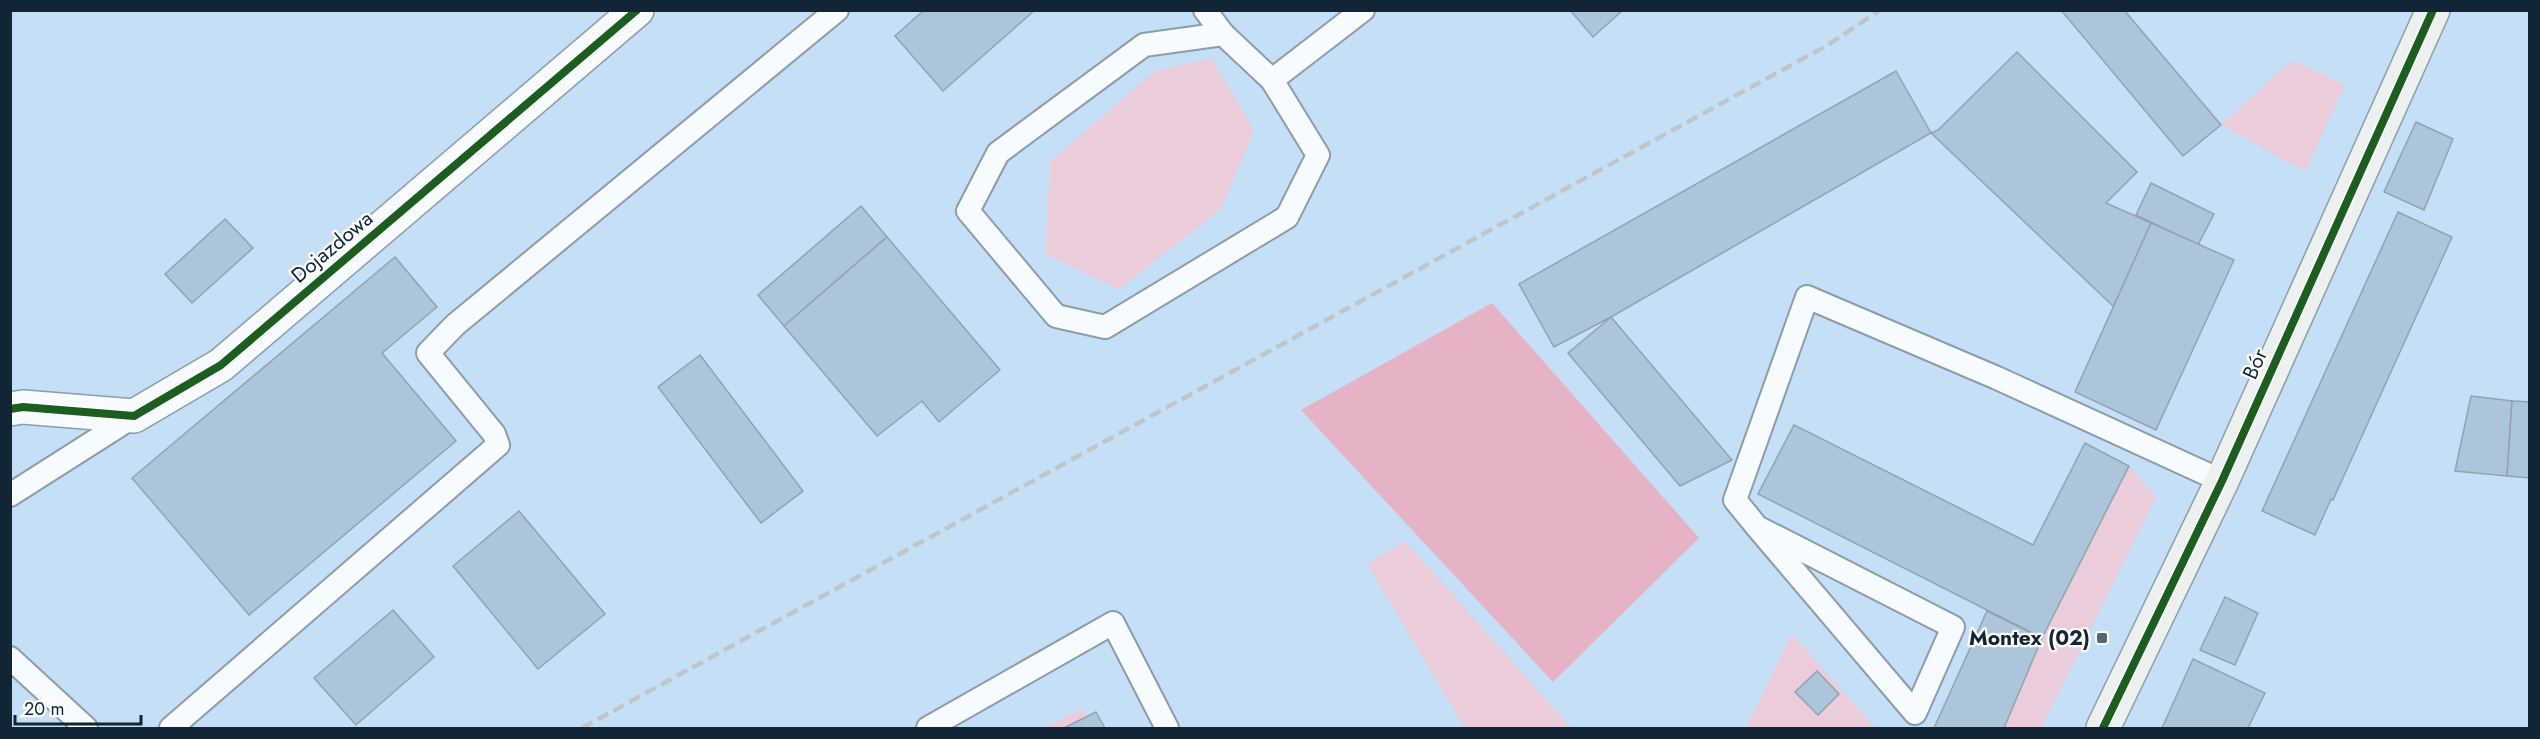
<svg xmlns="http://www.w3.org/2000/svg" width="2540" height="739" font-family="Jost,sans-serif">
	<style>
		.built { fill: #c5dff7 }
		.green { fill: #ebccda }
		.forest { fill: #e5b2c6 }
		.building { fill: #adc5da; stroke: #92a2b1; stroke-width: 1.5 }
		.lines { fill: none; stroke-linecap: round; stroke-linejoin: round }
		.lane-casing { stroke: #8c9caa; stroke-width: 26 }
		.street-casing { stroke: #8c9caa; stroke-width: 36 }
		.secondary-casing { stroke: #8c9caa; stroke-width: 36 }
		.lane { stroke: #f8fbfd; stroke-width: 22 }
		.street { stroke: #f8fbfd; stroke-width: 33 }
		.secondary { stroke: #ecf0ee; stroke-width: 33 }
		.rail { stroke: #c0c5ca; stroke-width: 4.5; stroke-dasharray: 12 6; stroke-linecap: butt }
		.cycleway-casing { stroke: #fff; stroke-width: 11 }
		.cycleway { stroke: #1b5e20; stroke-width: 8 }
		.poi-dot { fill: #556778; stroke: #fff; stroke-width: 2 }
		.labels { text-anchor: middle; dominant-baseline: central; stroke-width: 4.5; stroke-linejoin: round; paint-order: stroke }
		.street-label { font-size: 21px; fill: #112536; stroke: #fff }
		.poi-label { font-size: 21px; font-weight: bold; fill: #112536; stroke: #fff; text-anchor: end }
	</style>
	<rect width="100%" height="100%" fill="#d2e2f2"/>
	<!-- built -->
	<rect class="built" x="11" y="11" width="2518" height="717"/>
	<!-- green -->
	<g class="green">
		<path d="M1211 58 1254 130 1221 209 1119 289 1045 254 1050 162 1155 71Z"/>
		<path d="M2292 60 2345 85 2305 171 2221 125Z"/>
		<path d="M2129 466 2156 497 2041 728H2004L2042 638Z"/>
		<path d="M1405 541 1571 728H1465L1367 564Z"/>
		<path d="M1792 634 1875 728H1746Z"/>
		<path d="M1081 708 1093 728H1044Z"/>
	</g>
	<!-- forest -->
	<path class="forest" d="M1492 303 1699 538 1553 682 1301 410Z"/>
	<!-- building -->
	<g class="building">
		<path d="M924 10H1035L943 91 895 36Z"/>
		<path d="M1570 10H1623L1593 37Z"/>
		<path d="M2061 10H2124L2221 125 2183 156Z"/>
		<path d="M2017 52 2137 172 2106 203 2151 223 2114 307 1931 133 1938 130Z"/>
		<path d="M1896 71 1931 133 1611 317 1554 347 1519 284Z"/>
		<path d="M2416 122 2453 139 2424 210 2384 192Z"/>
		<path d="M2151 183 2214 214 2198 245 2136 215Z"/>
		<path d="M861 206 887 237 784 326 758 295Z"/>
		<path d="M2398 212 2452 237 2333 500 2331 499 2315 535 2262 511Z"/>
		<path d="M225 219 253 248 192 303 165 274Z"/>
		<path d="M2151 223 2234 260 2156 430 2075 392Z"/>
		<path d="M887 237 1000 370 939 422 922 401 877 436 784 326Z"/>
		<path d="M395 257 437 307 382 353 456 441 249 615 132 478Z"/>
		<path d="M1611 317 1732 460 1680 486 1568 353Z"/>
		<path d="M700 355 803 491 761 523 658 387Z"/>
		<path d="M2471 396 2512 401 2507 476 2455 471Z"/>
		<path d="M2512 401 2530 402V478L2507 476Z"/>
		<path d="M1794 425 2033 545 2085 443 2129 466 2042 638 1758 494Z"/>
		<path d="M519 511 605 614 538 669 453 566Z"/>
		<path d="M2225 597 2258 613 2235 665 2200 650Z"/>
		<path d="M393 610 434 657 356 725 314 678Z"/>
		<path d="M1987 611 2042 638 2004 728H1934Z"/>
		<path d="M2193 659 2265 693 2248 728H2162Z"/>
		<path d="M1817 671 1839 694 1818 715 1795 692Z"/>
		<path d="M1096 712 1105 728H1064Z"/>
	</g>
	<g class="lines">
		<defs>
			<g id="lane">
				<path d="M1205 10 1223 34"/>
				<path d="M1223 34 1272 80 1318 155 1287 217 1105 327 1056 316 968 211 998 153 1144 45Z"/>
				<path d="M1272 80 1363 10"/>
				<path d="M10 495 134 416"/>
				<path d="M1757 527 1953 627 1915 713 1757 527 1735 500 1807 297 1997 378 2222 481"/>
				<path d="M10 658 86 728"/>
				<path d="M171 728 498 445 494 434 428 353 455 325 837 10"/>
				<path d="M928 728 1113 623 1167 728"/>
			</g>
			<path id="street" d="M10 409 23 407 134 416 221 365 637 10"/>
			<path id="secondary" d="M2103 728 2222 481 2433 10"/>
		</defs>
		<!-- lane casing -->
		<use href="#lane" class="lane-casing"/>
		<!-- street casing -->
		<use href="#street" class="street-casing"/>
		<!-- secondary casing -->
		<use href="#secondary" class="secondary-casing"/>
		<!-- lane -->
		<use href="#lane" class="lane"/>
		<!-- street -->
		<use href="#street" class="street"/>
		<!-- secondary -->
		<use href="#secondary" class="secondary"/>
		<!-- rail -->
		<path class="rail" d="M582 728 1828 45 1880 10"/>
		<defs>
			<g id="cycleway">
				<path d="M10 409 23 407 134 416 221 365 637 10"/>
				<path d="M2103 728 2222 481 2433 10"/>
			</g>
		</defs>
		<!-- cycleway casing -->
		<use href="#cycleway" class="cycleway-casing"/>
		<!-- cycleway -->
		<use href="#cycleway" class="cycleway"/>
	</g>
	<!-- markers -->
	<rect class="poi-dot" x="2096" y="632" width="12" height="12" rx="3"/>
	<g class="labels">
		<!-- street labels -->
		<g class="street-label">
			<text transform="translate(332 247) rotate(-40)">Dojazdowa</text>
			<text transform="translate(2255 364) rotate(-66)">Bór</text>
		</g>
		<!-- poi labels -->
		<g class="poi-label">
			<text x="2090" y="638">Montex (02)</text>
		</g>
	</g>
	<!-- border -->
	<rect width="2540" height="739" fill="none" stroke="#112536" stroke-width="24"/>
	<!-- scale -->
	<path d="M15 715v9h126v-9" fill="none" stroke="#112536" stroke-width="3"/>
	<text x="24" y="715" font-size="18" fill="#112536" stroke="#ffffff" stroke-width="4.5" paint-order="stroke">20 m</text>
</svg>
